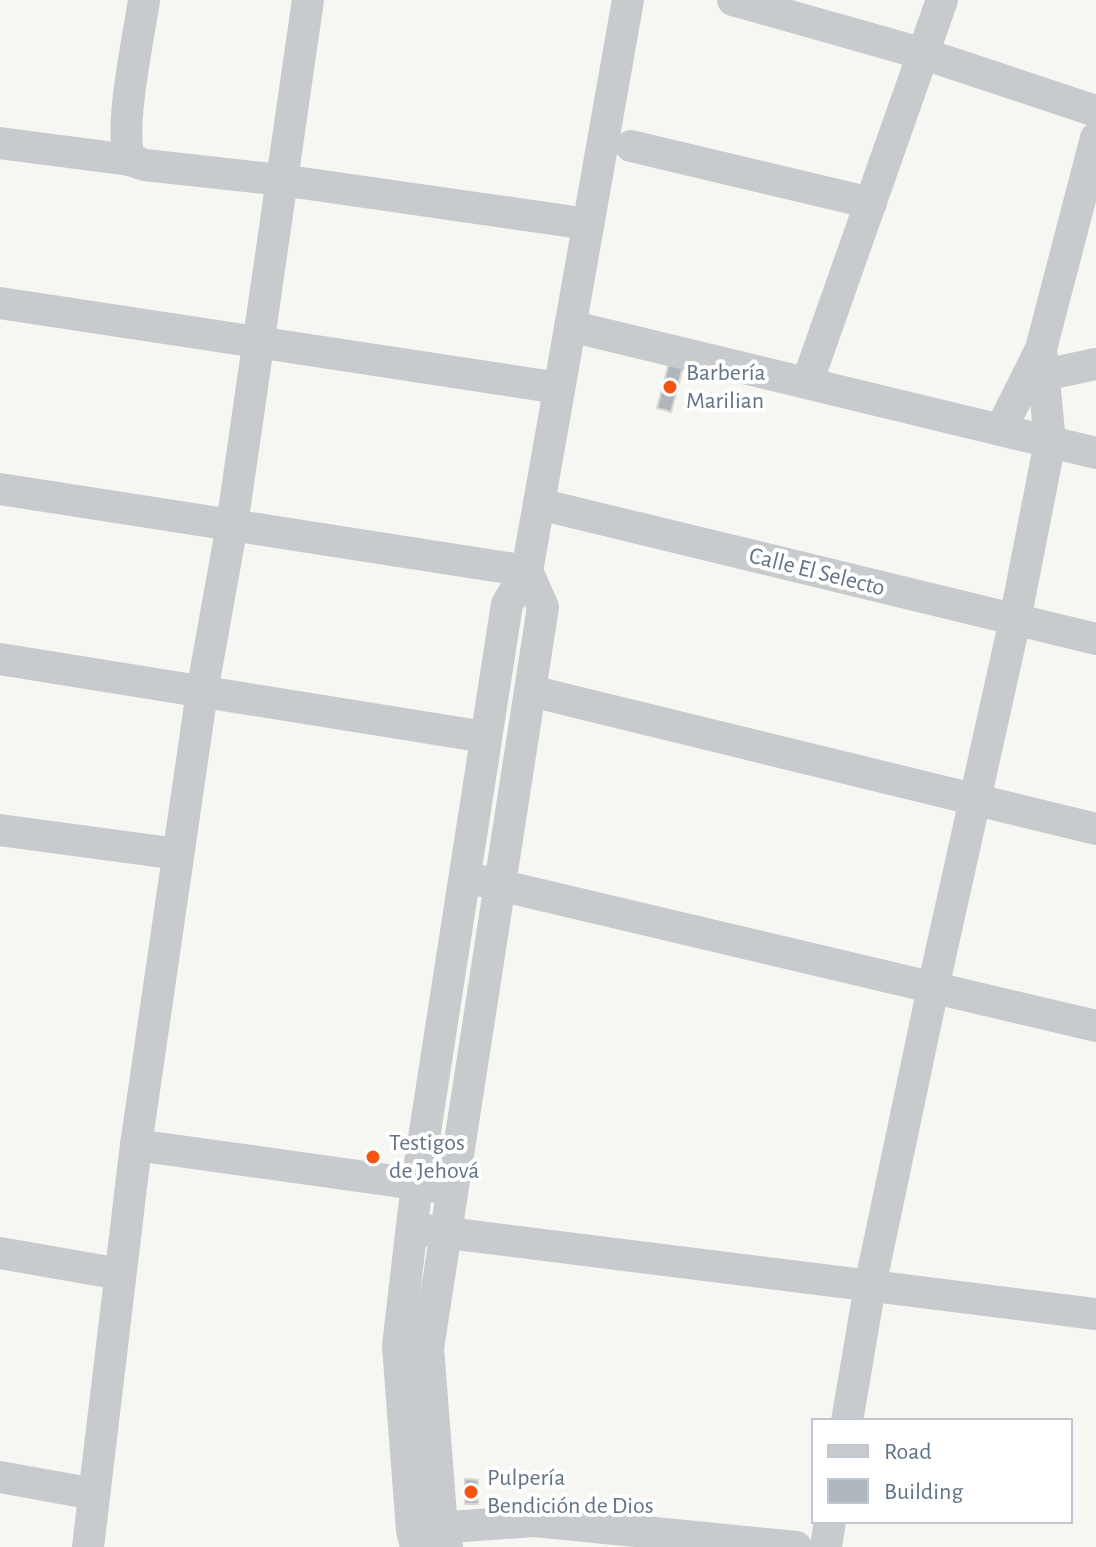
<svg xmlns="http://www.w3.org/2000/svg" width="1096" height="1547" font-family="'Alegreya Sans',sans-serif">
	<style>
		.building { fill: #afb7bd; stroke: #d7d7d4; stroke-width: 2 }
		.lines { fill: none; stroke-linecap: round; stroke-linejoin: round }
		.minor { stroke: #c8cbce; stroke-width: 32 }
		.poi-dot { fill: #f45313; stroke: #fff; stroke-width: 3 }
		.labels { text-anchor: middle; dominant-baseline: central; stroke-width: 8; stroke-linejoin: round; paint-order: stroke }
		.poi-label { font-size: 24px; fill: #627486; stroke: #fff; text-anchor: start }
		.street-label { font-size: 24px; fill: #627486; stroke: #fff }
	</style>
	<rect width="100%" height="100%" fill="#f6f6f2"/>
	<!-- building -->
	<g class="building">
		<path d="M669 363 683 367 671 412 657 408Z"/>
		<path d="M465 1479 478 1480V1504H465Z"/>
	</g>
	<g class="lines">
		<!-- minor -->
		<g class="minor">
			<path d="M144 0C139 36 118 130 130 160L145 165 281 180 588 224"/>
			<path d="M733 0 924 54 1096 111"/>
			<path d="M0 143 130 160"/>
			<path d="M631 146 871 203"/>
			<path d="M0 303 559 388"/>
			<path d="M570 326 1096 453"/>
			<path d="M1044 375 1096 364"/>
			<path d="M807 383 942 0"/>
			<path d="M1001 429 1041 349"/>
			<path d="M0 489 527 571"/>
			<path d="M539 504 1096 639"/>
			<path d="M0 659 485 737"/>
			<path d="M531 691 1096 829"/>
			<path d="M0 830 178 854"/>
			<path d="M482 881 1096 1026"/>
			<path d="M136 1145 437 1187"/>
			<path d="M424 1230 1096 1314"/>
			<path d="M0 1253 120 1274"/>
			<path d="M847 1421 870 1286 933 988 1015 620 1050 442 1041 349 1096 138"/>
			<path d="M0 1477 94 1494"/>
			<path d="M421 1529 534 1521 796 1547"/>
			<path d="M88 1547 136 1145 202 692 232 525 308 0"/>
			<path d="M416 1547 412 1530 398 1346 417 1183 507 604 527 571 628 0"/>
			<path d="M447 1547 442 1528 428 1348 543 607 527 571"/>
			<path d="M826 1547 830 1521"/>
		</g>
	</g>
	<!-- markers -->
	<g class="poi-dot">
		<circle cx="670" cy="387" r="8"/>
		<circle cx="373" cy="1157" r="8"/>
		<circle cx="471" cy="1492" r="8"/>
	</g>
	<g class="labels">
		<!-- poi labels -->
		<g class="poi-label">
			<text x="686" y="373">Barbería<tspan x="686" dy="28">Marilian</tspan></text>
			<text x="389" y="1143">Testigos<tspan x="389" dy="28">de Jehová</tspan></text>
			<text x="487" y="1478">Pulpería<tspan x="487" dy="28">Bendición de Dios</tspan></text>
		</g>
		<!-- street labels -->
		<g class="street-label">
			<text transform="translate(817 572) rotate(14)">Calle El Selecto</text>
		</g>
	</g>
	<!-- legend -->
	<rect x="812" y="1419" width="260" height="104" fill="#ffffff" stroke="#c0c7cf" stroke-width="2"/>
	<rect x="828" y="1445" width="40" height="12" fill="#c8cbce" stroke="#c0c7cf" stroke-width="2"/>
	<text x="884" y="1459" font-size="24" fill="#627486">Road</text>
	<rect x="828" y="1479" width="40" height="24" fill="#afb7bd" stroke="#c0c7cf" stroke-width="2"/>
	<text x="884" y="1499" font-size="24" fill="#627486">Building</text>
</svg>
